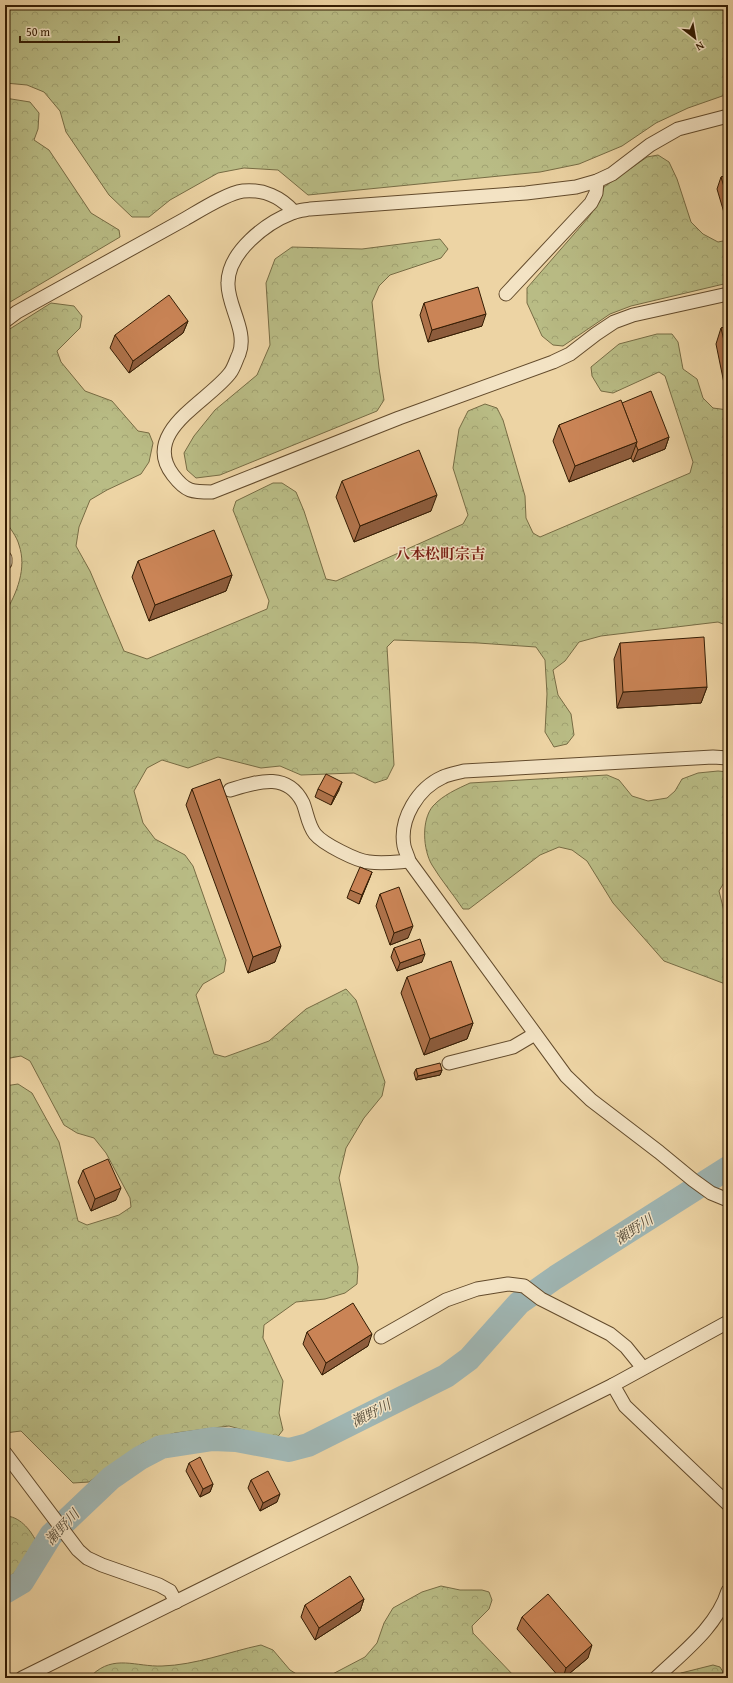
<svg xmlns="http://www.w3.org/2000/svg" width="733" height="1683" font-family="'Gentium Book Plus','Noto Serif JP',serif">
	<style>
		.forest { fill: url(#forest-crowns); stroke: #776c44 }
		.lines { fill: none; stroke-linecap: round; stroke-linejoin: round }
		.river { stroke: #9fb5b2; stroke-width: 24 }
		.minor-casing { stroke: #634b2c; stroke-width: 15 }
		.minor { stroke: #f3e3c4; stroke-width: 13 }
		.wall { fill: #ae724a; stroke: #351d04 }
		.shaded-wall { fill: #8d5c3c; stroke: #351d04 }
		.building { fill: #ca8456; stroke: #351d04 }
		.labels { text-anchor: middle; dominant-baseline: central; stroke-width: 3; stroke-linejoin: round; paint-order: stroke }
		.water-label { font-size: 14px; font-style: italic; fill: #554b38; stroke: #f3e3c4 }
		.quarter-label { font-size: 15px; font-weight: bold; fill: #7a1f14; stroke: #f3e3c4 }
	</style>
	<defs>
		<pattern id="forest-crowns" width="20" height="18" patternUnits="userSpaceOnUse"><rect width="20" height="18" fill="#b9bc85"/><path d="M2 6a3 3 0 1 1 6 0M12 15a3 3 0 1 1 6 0" fill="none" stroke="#a0a171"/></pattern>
	</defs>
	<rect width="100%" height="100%" fill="#edd4a4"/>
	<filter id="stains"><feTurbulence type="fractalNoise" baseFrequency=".005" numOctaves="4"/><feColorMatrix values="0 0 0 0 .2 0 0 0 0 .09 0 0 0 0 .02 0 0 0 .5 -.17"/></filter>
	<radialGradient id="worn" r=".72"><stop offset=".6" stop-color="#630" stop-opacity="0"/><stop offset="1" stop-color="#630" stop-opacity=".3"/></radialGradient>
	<!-- forest -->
	<g class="forest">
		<path d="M5 5H728V94L688 108 656 123 622 146 579 164 540 172 308 195 278 170 244 168 218 173 170 200 149 217H132L109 195 66 132 60 111 44 92 27 85 5 83Z"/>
		<path d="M5 98 30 102 39 113 38 129 34 140 49 150 91 213 119 230 120 237 5 305Z"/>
		<path d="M658 155 669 162 677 179 691 222 703 234 718 242 728 240V283L631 306 610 314 563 346 553 345 542 336 527 303V288L588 218 600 201 604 187 647 157Z"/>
		<path d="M440 239 448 249 441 258 390 275 379 286 372 302 379 368 384 400 377 411 220 475 196 478 187 470 184 453 194 436 215 410 257 375 270 345 266 283 275 259 292 247 362 249Z"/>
		<path d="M51 303 74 306 82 316 80 328 57 351 61 362 85 391 112 401 138 431 149 433 153 443 149 462 141 474 107 490 90 500 79 527 76 546 90 571 124 651 147 659 267 609 269 601 233 510 236 501 273 483H282L296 492 304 511 326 579 336 581 463 524 468 515 453 468 459 429 468 411 485 404 497 408 503 420 525 496 526 518 533 533 540 537 690 473 693 462 665 376 659 372 613 393 601 391 592 376 591 367 619 344 657 334H672L678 342 683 369 697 379 703 398 713 408 728 410V626L718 622 601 636 579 642 565 661 553 670 558 695 571 714 574 735 567 744 554 747 545 732 547 694 545 660 536 647 478 643 394 640 387 647 394 765 387 779 375 783 354 773 301 775 280 766 261 768 218 757 188 768 162 760 147 768 134 791 143 823 155 839 185 855 193 866 226 960 224 972 203 984 196 995 214 1054 225 1057 269 1041 306 1009 346 989 356 1000 385 1082 382 1096 364 1118 346 1148 339 1178 358 1267 357 1284 345 1293 325 1299 296 1302 264 1325 263 1338 283 1381 279 1413 283 1430 276 1439 229 1426 175 1433 143 1443 89 1482 73 1483 21 1431 5 1433V1086L18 1084 32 1093 59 1142 78 1221 87 1225 119 1215 131 1207 130 1198 106 1153 94 1138 77 1133 64 1125 30 1061 21 1056 5 1059V613C17 593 27 568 19 545 17 537 10 528 5 521V332Z"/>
		<path d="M718 771 728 772V876L719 891 724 911 728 914V985L664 961 613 903 587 861 572 850 559 847 540 855 469 909H463C453 894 441 880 432 865 423 850 421 820 433 806 443 795 457 789 470 783L607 775 619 780 632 796 648 801 667 798 675 791 682 779 698 773Z"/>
		<path d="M5 1516C19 1516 30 1529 36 1541L15 1572 5 1581Z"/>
		<path d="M441 1586 460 1590H482L489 1592 492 1600 489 1609 472 1626 473 1633 516 1678H325L365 1657 377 1643 384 1623 393 1608 422 1592Z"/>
		<path d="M261 1645 273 1650 290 1670 303 1678H94L92 1675C114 1654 136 1667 162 1666 196 1665 228 1652 261 1645Z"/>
		<path d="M713 1665 720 1667 723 1672 722 1678H674L681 1673Z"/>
	</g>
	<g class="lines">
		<!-- river -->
		<path class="river" d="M5 1592 22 1582 51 1535 111 1478 140 1458 161 1447 213 1439 236 1440 289 1450 308 1445 446 1376 469 1359 519 1303 556 1277 728 1168"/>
		<defs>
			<g id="minor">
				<path d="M728 116 678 129 650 145 612 174 597 181 576 187 526 193 310 209C305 210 298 210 292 213 266 223 228 252 228 283 227 305 248 331 239 354 236 360 234 368 230 373 208 402 140 432 173 475 186 492 192 492 212 492L399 418 553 362 570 354 596 334 614 322 633 315 728 294"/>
				<path d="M506 294 591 203 596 193 597 181"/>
				<path d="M5 321 17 312C73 281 129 250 185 219 199 211 227 193 243 191 263 189 281 197 294 212"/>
				<path d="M5 558V563"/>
				<path d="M728 758 713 757 464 771C457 773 449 774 443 777 418 788 399 819 404 846 405 851 408 856 409 861L566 1076 591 1100 659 1152 693 1180 711 1193 728 1200"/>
				<path d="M230 790C257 782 287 771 303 803 307 813 308 825 315 834 323 844 357 861 369 862 383 864 396 862 409 861"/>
				<path d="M449 1063 513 1047 535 1034"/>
				<path d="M381 1337 446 1300 477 1289 508 1284 524 1286 541 1299 610 1334 626 1347 643 1368"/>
				<path d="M613 1385 625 1406 728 1504"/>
				<path d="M5 1453 78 1550 87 1558 102 1565 159 1585 170 1591 176 1602"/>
				<path d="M22 1678 613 1385 728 1322"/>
				<path d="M656 1678C682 1653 717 1627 728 1591"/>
			</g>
		</defs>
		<!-- minor casing -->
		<use href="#minor" class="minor-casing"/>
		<!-- minor -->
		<use href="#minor" class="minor"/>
	</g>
	<!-- wall -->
	<g class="wall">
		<path d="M728 175V215L725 216 717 189 721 177Z"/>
		<path d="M424 303 482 326 428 342 420 315Z"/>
		<path d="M188 321 183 333 129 373 110 348 115 335Z"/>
		<path d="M728 326V392L726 393 716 344 721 328Z"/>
		<path d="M622 403 669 437 665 449 633 462 631 458 569 482 553 441 559 425Z"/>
		<path d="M342 481 431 511 354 542 336 497Z"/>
		<path d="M138 561 232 575 226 591 149 621 132 577Z"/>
		<path d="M620 643 707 687 701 703 617 708 614 659Z"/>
		<path d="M192 789 275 962 248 973 186 805Z"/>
		<path d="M318 789 339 790 331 805 315 797Z"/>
		<path d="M372 872 359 904 347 898 350 890Z"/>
		<path d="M380 894 408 938 390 945 376 906Z"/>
		<path d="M394 948 422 962 397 971 391 957Z"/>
		<path d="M407 977 473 1023 467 1039 424 1055 401 993Z"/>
		<path d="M416 1069 442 1070 440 1075 416 1080 414 1073Z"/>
		<path d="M83 1170 116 1200 91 1211 78 1182Z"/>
		<path d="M307 1332 368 1346 322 1375 303 1344Z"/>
		<path d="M189 1463 213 1484 210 1492 200 1497 186 1471Z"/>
		<path d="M251 1480 277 1502 260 1511 248 1488Z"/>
		<path d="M364 1599 360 1611 315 1640 301 1617 305 1605Z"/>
		<path d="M522 1617 588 1658 564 1678H560L517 1629Z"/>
	</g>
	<!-- shaded-wall -->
	<g class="shaded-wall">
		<path d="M728 207V215L725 216Z"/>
		<path d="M486 314 482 326 428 342 432 330Z"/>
		<path d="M188 321 183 333 129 373 133 361Z"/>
		<path d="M669 437 665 449 633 462 638 450Z"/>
		<path d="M637 442 631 458 569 482 575 466Z"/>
		<path d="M437 495 431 511 354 542 360 526Z"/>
		<path d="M232 575 226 591 149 621 155 605Z"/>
		<path d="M707 687 701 703 617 708 623 692Z"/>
		<path d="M342 782 339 790 331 805 334 797Z"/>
		<path d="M372 872 369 880 359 904 362 895Z"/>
		<path d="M413 926 408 938 390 945 394 933Z"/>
		<path d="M281 946 275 962 248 973 253 957Z"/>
		<path d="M425 954 422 962 397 971 400 963Z"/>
		<path d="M473 1023 467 1039 424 1055 430 1039Z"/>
		<path d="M442 1070 440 1075 416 1080 418 1076Z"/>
		<path d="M121 1188 116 1200 91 1211 95 1199Z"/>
		<path d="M372 1334 368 1346 322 1375 326 1363Z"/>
		<path d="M213 1484 210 1492 200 1497 203 1489Z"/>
		<path d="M280 1494 277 1502 260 1511 263 1503Z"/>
		<path d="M364 1599 360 1611 315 1640 319 1628Z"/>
		<path d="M592 1645 588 1658 564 1678H563L566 1668Z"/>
	</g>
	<!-- building -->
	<g class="building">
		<path d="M728 175V200L721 177Z"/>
		<path d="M478 287 486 314 432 330 424 303Z"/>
		<path d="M169 295 188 321 133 361 115 335Z"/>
		<path d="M728 326V358L721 328Z"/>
		<path d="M651 391 669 437 638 450 636 445 637 442 622 403Z"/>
		<path d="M621 400 637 442 575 466 559 425Z"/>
		<path d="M419 450 437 495 360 526 342 481Z"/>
		<path d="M214 530 232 575 155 605 138 561Z"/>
		<path d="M704 637 707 687 623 692 620 643Z"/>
		<path d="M326 774 342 782 334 797 318 789Z"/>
		<path d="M220 779 281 946 253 957 192 789Z"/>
		<path d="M360 867 372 872 362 895 350 890Z"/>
		<path d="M399 887 413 926 394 933 380 894Z"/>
		<path d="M420 939 425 954 400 963 394 948Z"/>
		<path d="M451 961 473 1023 430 1039 407 977Z"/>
		<path d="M440 1063 442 1070 418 1076 416 1069Z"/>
		<path d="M108 1159 121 1188 95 1199 83 1170Z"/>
		<path d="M353 1303 372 1334 326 1363 307 1332Z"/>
		<path d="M200 1457 213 1484 203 1489 189 1463Z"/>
		<path d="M268 1471 280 1494 263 1503 251 1480Z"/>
		<path d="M350 1576 364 1599 319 1628 305 1605Z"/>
		<path d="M548 1594 592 1645 566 1668 522 1617Z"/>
	</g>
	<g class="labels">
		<!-- water labels -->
		<g class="water-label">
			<text transform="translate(634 1229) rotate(-33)">瀬野川</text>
			<text transform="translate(371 1413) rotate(-27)">瀬野川</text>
			<text transform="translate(62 1527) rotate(-47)">瀬野川</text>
		</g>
		<!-- quarter labels -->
		<g class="quarter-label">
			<text x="440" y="553">八本松町宗吉</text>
		</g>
	</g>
	<!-- margin -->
	<rect width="733" height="1683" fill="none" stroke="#edd4a4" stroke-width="20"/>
	<rect x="6" y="6" width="721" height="1671" fill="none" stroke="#351d04" stroke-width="2"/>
	<rect x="10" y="10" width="713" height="1663" fill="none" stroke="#351d04"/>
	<!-- north arrow -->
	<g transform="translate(695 38) rotate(149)" stroke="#f3e3c4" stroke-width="3" paint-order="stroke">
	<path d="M0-3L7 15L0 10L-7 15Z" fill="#351d04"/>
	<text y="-6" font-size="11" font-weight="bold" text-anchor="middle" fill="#351d04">N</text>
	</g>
	<!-- scale -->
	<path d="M20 36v6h99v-6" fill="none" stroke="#351d04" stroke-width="2"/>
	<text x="26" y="36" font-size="12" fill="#351d04" stroke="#f3e3c4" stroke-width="3" paint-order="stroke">50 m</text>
	<rect width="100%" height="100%" filter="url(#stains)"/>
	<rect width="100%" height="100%" fill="url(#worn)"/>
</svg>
